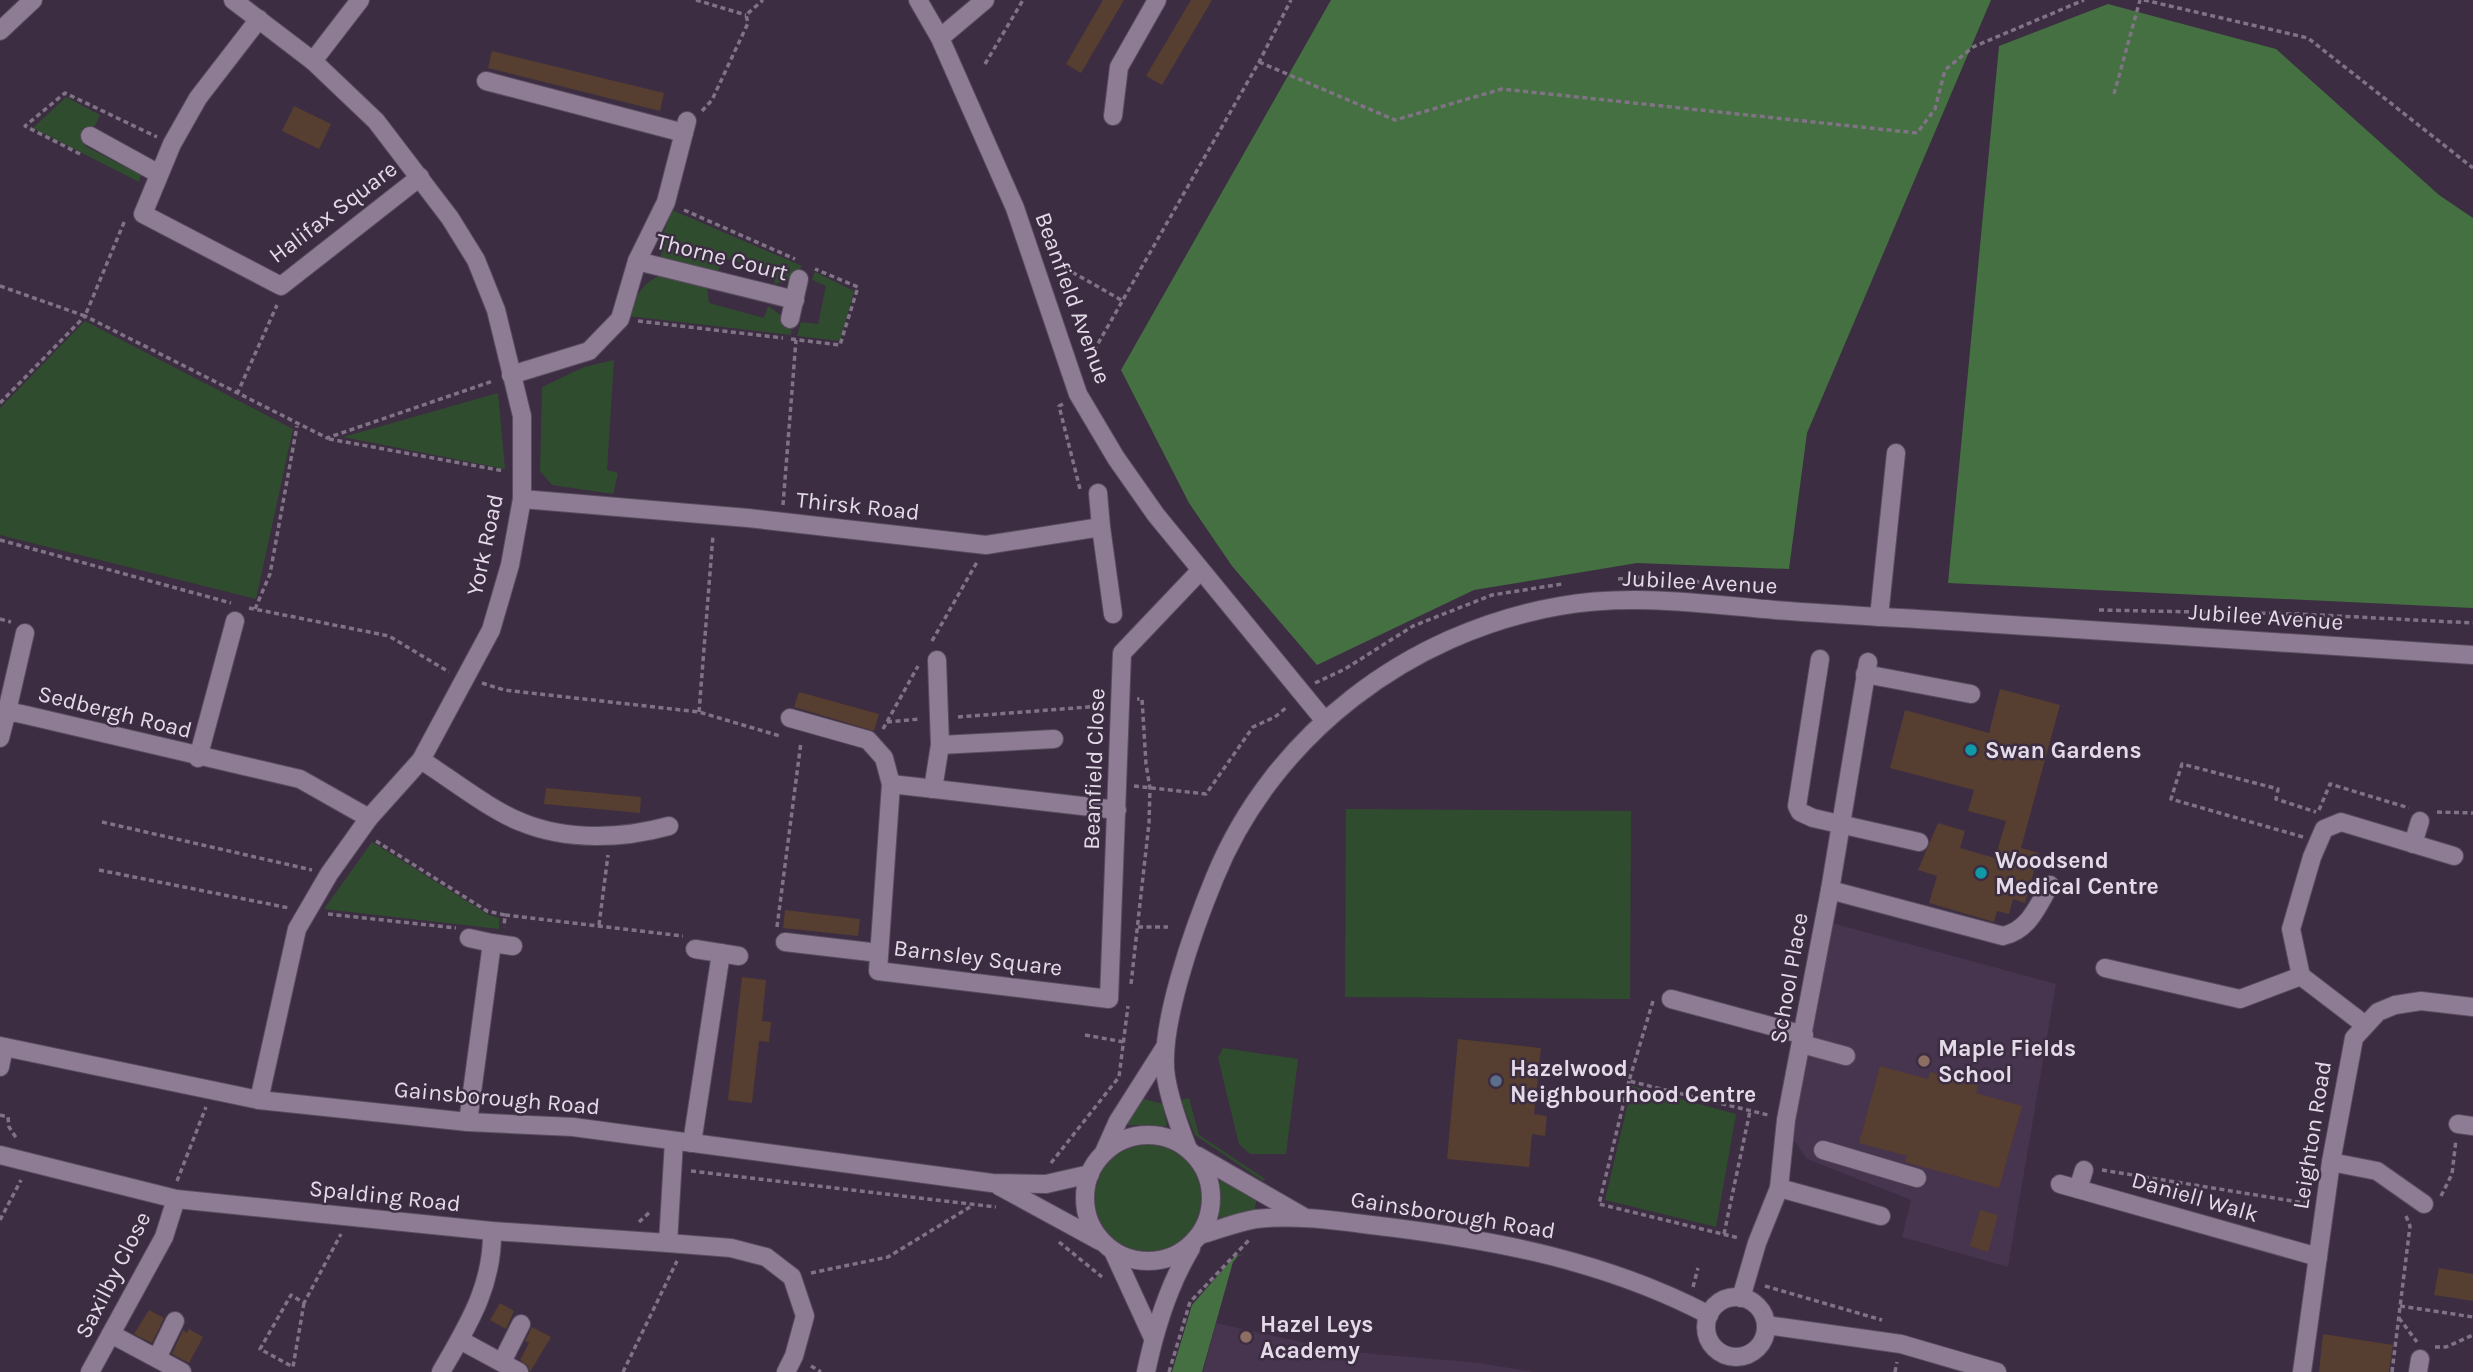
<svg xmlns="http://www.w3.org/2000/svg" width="2473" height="1372" font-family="Karla,sans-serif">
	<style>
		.built { fill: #47344e }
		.green { fill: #304c2e }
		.forest { fill: #457042 }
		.building { fill: #563e30 }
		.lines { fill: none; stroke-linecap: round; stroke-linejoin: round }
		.minor-casing { stroke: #594c5e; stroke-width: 20 }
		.path { stroke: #807385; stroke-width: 3.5; stroke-dasharray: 5 3.5; stroke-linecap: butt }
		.minor { stroke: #8d7c94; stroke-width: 18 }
		.culture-dot { fill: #0f9aa8; stroke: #3c2d42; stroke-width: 2.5 }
		.education-dot { fill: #8d6e63; stroke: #3c2d42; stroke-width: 2.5 }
		.service-dot { fill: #5c6f8a; stroke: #3c2d42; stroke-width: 2.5 }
		.labels { text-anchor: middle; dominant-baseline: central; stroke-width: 5; stroke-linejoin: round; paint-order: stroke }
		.street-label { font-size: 23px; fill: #e4dbe8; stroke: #3c2d42 }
		.poi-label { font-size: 23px; font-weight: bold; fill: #e4dbe8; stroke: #3c2d42; text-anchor: start }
	</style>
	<rect width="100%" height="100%" fill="#3c2d42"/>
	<!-- built -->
	<g class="built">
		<path d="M1828 922 2056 984 2008 1267 1902 1237 1911 1200 1807 1159 1792 1138Z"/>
		<path d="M1216 1323 1342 1351 1480 1363 1534 1372H1203Z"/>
	</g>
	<!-- green -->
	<g class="green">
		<path d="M66 97 100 115 85 146 141 175 139 182 33 128Z"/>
		<path d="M672 210 802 266 790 281 774 284 777 271 723 258 718 272 661 257 662 237Z"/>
		<path d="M815 272 854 291 840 341 797 336 801 322 818 324 826 286 812 280Z"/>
		<path d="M664 275 707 287 709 303 764 318 768 306 792 323 791 335 628 316C633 299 645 278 664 275Z"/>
		<path d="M85 321 293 429 256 599 0 535V408Z"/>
		<path d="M614 360 607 470 618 473 613 494 552 485 540 471 542 387 584 367Z"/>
		<path d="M498 393 505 469 343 437Z"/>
		<path d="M1346 809 1631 811 1630 999 1345 997Z"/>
		<path d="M372 842 489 915 499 918V929L324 909Z"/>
		<path d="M1223 1048 1298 1059 1286 1154H1250L1239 1144 1218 1058Z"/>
		<path d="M1632 1086 1736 1114 1716 1227 1605 1200Z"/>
		<path d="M1140 1098 1163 1104 1167 1126 1127 1125Z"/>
		<path d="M1189 1098 1199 1135 1265 1179 1263 1181 1195 1135 1181 1100Z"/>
		<circle cx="1148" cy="1198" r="53"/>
		<path d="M1220 1179 1257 1198 1254 1212 1219 1218Z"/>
	</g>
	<!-- forest -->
	<g class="forest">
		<path d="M1331 0H1991L1807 433 1789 569 1637 563 1474 590 1317 665 1232 566 1189 503 1121 370Z"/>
		<path d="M2108 4 2276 49 2439 195 2473 218V608L1948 583 1999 46Z"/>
		<path d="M1246 1254 1238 1256 1233 1262 1202 1372H1172L1192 1305 1235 1256Z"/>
	</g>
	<!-- building -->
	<g class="building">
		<path d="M1103 0H1124L1081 73 1066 64Z"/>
		<path d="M1191 0H1212L1162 85 1146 76Z"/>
		<path d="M492 51 664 93 660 111 488 68Z"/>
		<path d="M294 106 331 124 319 149 282 131Z"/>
		<path d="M2000 689 2060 705 2021 848 2039 853 2025 903 2013 899 2009 914 1997 911 1994 922 1929 903 1937 876 1918 870 1938 823 1965 831 1960 848 1995 858 2006 821 1968 811 1974 790 1890 768 1905 710 1989 733Z"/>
		<path d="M799 692 879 714 874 731 794 707Z"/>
		<path d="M546 788 641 797 640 813 544 804Z"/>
		<path d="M785 910 860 919 858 936 783 928Z"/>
		<path d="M742 977 766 980 762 1021 771 1022 769 1042 759 1041 752 1103 728 1100Z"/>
		<path d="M1458 1039 1541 1048 1534 1114 1547 1116 1545 1136 1532 1134 1529 1167 1447 1159Z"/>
		<path d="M1880 1066 1928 1079 1930 1072 1978 1085 1976 1093 2022 1106 1999 1188 1905 1162 1907 1156 1859 1143Z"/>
		<path d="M1980 1210 1998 1215 1988 1252 1970 1246Z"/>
		<path d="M2439 1268 2473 1274V1301L2434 1295Z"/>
		<path d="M500 1303 514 1311 506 1329 490 1320Z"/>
		<path d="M149 1310 164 1318 152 1343 134 1334Z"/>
		<path d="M532 1327 551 1337 530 1372 528 1366 520 1360 529 1343 525 1341Z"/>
		<path d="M189 1329 203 1337 189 1363 172 1354 183 1330 187 1333Z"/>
		<path d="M2323 1334 2393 1345 2389 1372H2319Z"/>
	</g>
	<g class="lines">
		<defs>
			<g id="minor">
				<path d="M233 0 313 61 376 121 450 218 476 260 496 310 522 416V499L510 565 491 630 421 760 369 818 329 874 297 929 259 1100"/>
				<path d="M918 0 940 38 1015 208 1078 394 1116 458 1156 515 1325 721"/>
				<path d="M259 19 198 98 172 144 143 214 281 286 420 177"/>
				<path d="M0 31 33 0"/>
				<path d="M940 38 985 0"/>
				<path d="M313 61 360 0"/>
				<path d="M486 81 684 133"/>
				<path d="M1113 116 1119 67 1157 0"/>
				<path d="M90 136 159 174"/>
				<path d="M637 261 795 300"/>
				<path d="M790 319 799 279"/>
				<path d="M511 375 589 351 620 319 637 261 666 202 687 121"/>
				<path d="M1098 493 1101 527"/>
				<path d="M522 499 748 518 986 545 1101 527 1113 614"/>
				<path d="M1879 617 1896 453"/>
				<path d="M1820 659 1797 806 1800 812 1813 818 1919 842"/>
				<path d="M1865 674 1971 694"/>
				<path d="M7 711 25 633"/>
				<path d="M790 718 868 740 884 758 891 784"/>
				<path d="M0 738 7 711 26 715 300 779 369 818"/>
				<path d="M940 745 1054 739"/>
				<path d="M198 758 235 621"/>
				<path d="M421 760C450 778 490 810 521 822 567 841 622 839 669 826"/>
				<path d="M933 789 940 745 937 660"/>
				<path d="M1117 810 891 784 878 971 1109 999 1122 653 1199 572"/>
				<path d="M2413 844 2420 821"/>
				<path d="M1830 890 2003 936C2029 930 2037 907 2050 885"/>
				<path d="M785 942 879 953"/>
				<path d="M492 943 513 946"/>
				<path d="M695 949 739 956"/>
				<path d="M2105 968 2240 999 2301 976"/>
				<path d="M1671 999 1804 1035"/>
				<path d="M2365 1025 2301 976 2291 929 2312 857 2324 829 2341 822 2454 856"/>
				<path d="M1802 1044 1846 1056"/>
				<path d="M0 1046 259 1100 468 1122 573 1127 992 1183 1046 1184 1090 1174"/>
				<path d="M0 1067 4 1047"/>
				<path d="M468 1122 492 943 469 938"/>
				<path d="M2458 1124 2473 1126"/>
				<circle cx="1148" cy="1198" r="63"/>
				<path d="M692 1143 721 953"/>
				<path d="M1188 1149C1179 1126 1170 1102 1166 1077 1158 1027 1195 925 1215 877 1273 735 1409 632 1560 606 1630 593 1705 604 1775 610 1839 615 1903 618 1966 622 2135 633 2304 644 2473 655"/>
				<path d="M1105 1150 1118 1121 1165 1047"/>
				<path d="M1823 1150 1917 1178"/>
				<path d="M0 1155 176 1199 492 1231 668 1243 674 1141"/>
				<path d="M1198 1156 1304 1217"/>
				<path d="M2331 1162 2377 1171 2424 1204"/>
				<path d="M2060 1184 2318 1257"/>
				<path d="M999 1186 1100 1241"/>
				<path d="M1779 1188 1881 1216"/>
				<path d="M2078 1189 2084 1170"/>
				<path d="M1200 1235C1218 1230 1237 1222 1256 1219 1300 1214 1344 1222 1388 1227 1500 1241 1608 1262 1709 1315"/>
				<path d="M668 1243 731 1248 766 1257 792 1277 805 1316 794 1356 786 1372"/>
				<path d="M1113 1251 1153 1338"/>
				<circle cx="1736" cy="1327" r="30"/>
				<path d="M1741 1298 1757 1243 1779 1188 1786 1120 1830 890 1868 662"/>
				<path d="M1766 1325 1901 1344 1997 1372"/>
				<path d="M111 1334 182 1372"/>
				<path d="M460 1340 519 1372"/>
				<path d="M157 1358 175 1321"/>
				<path d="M502 1362 521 1324"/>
				<path d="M90 1372 164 1237 176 1199"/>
				<path d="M441 1372C468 1325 493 1286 492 1231"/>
				<path d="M1146 1372C1155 1329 1168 1286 1191 1248"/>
				<path d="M2302 1372 2331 1162 2354 1038 2378 1012 2395 1005 2421 1001 2473 1007"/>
				<path d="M2418 1372 2420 1359"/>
			</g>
		</defs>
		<!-- minor casing -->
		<use href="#minor" class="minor-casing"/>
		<!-- path -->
		<g class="path">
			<path d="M696 0 746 15"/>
			<path d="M2144 0 2308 38 2473 168"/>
			<path d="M1259 62 1395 120 1502 89 1917 133 1935 109 1945 70 1973 47 2084 0"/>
			<path d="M985 64 1023 0"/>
			<path d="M2114 94 2140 0"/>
			<path d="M702 111 712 100 748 23 746 15 763 0"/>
			<path d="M80 154 25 126 65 93 157 137"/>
			<path d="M684 210 795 259"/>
			<path d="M1064 273 1072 272 1123 301"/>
			<path d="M0 286 85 316 125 220"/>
			<path d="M638 321 783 338"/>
			<path d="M791 339 840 345 858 287 815 269"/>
			<path d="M1090 367 1092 354 1259 62 1291 0"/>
			<path d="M237 394 277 305"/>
			<path d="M0 403 85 316 327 438 493 381"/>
			<path d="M1063 404 1059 406 1080 489"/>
			<path d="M329 439 504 471"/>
			<path d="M783 505 796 340"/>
			<path d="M0 540 231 603"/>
			<path d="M1618 579 1642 577 1760 587"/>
			<path d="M249 608 389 636 449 672"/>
			<path d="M255 609 270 574 297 426"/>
			<path d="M2099 610 2299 614 2473 623"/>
			<path d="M0 619 11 622"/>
			<path d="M932 641 977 562"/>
			<path d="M482 683 504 690 699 712 780 736"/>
			<path d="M1315 683 1345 669 1413 626 1492 595 1562 584"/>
			<path d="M699 712 713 535"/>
			<path d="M958 717 1101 706"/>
			<path d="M887 722 919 719"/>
			<path d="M883 729 918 666"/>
			<path d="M1134 786 1206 794 1253 727 1275 717 1288 706"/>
			<path d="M2319 810 2330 784 2409 808"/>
			<path d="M2437 812 2473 813"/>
			<path d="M102 822 312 870"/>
			<path d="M2303 837 2171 799 2182 764 2278 789 2276 799 2316 812"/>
			<path d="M376 841 487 911 505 915 504 927"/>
			<path d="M99 870 289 908"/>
			<path d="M328 914 456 928"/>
			<path d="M505 915 683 936"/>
			<path d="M599 925 608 855"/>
			<path d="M777 927 801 742"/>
			<path d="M1138 927H1168"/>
			<path d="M1131 984 1149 823 1150 788 1146 764 1142 699H1137"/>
			<path d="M1653 1001 1629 1081 1768 1115"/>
			<path d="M1085 1035 1124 1042"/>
			<path d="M1629 1081 1599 1204 1739 1238"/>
			<path d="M0 1115 8 1117 9 1127 17 1139"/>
			<path d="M1051 1163 1119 1077 1128 1006"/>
			<path d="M2102 1170 2305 1203"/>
			<path d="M691 1171 996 1207"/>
			<path d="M177 1181 206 1107"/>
			<path d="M2441 1196 2452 1174 2456 1140"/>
			<path d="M0 1220 21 1180"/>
			<path d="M639 1222 651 1211"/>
			<path d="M1724 1234 1750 1111"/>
			<path d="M1059 1242 1102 1277"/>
			<path d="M811 1273 888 1257 970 1207"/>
			<path d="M1765 1286 1882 1320"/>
			<path d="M1693 1287 1698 1268"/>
			<path d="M304 1303 293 1367 260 1349 291 1295 304 1303 341 1234"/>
			<path d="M2400 1306 2473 1317"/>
			<path d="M2399 1318 2417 1342"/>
			<path d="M2435 1347H2446L2473 1335"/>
			<path d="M811 1366 821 1372"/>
			<path d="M623 1372 677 1261"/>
			<path d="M1169 1372 1190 1302 1249 1240"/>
			<path d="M1895 1372 1897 1362"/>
			<path d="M2392 1372 2410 1226 2406 1216"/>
		</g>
		<!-- minor -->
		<use href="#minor" class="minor"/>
	</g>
	<!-- markers -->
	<g class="culture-dot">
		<circle cx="1971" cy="750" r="7"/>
		<circle cx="1981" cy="873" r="7"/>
	</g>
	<g class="education-dot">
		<circle cx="1924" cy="1061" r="7"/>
		<circle cx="1246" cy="1337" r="7"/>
	</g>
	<circle class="service-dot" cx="1496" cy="1081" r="7"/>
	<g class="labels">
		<!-- street labels -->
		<g class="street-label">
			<text transform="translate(333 212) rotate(-37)">Halifax Square</text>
			<text transform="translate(722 257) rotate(14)">Thorne Court</text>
			<text transform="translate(1073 298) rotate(70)">Beanfield Avenue</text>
			<text transform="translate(858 506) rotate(6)">Thirsk Road</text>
			<text transform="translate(485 545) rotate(-78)">York Road</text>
			<text transform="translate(1700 582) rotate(3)">Jubilee Avenue</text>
			<text transform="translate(2266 617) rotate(4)">Jubilee Avenue</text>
			<text transform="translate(115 712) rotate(14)">Sedbergh Road</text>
			<text transform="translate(1094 769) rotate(-88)">Beanfield Close</text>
			<text transform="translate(978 958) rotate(7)">Barnsley Square</text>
			<text transform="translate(1789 978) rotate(-80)">School Place</text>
			<text transform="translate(497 1098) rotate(5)">Gainsborough Road</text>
			<text transform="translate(2312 1135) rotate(-81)">Leighton Road</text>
			<text transform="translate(385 1196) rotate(6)">Spalding Road</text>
			<text transform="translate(2195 1197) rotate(16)">Daniell Walk</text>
			<text transform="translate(1453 1215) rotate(9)">Gainsborough Road</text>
			<text transform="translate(113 1275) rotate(-63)">Saxilby Close</text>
		</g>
		<!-- poi labels -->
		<g class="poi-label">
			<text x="1985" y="750">Swan Gardens</text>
			<text x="1995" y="860">Woodsend<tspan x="1995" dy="26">Medical Centre</tspan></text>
			<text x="1938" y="1048">Maple Fields<tspan x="1938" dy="26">School</tspan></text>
			<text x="1510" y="1068">Hazelwood<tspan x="1510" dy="26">Neighbourhood Centre</tspan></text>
			<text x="1260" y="1324">Hazel Leys<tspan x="1260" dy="26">Academy</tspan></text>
		</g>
	</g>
</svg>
